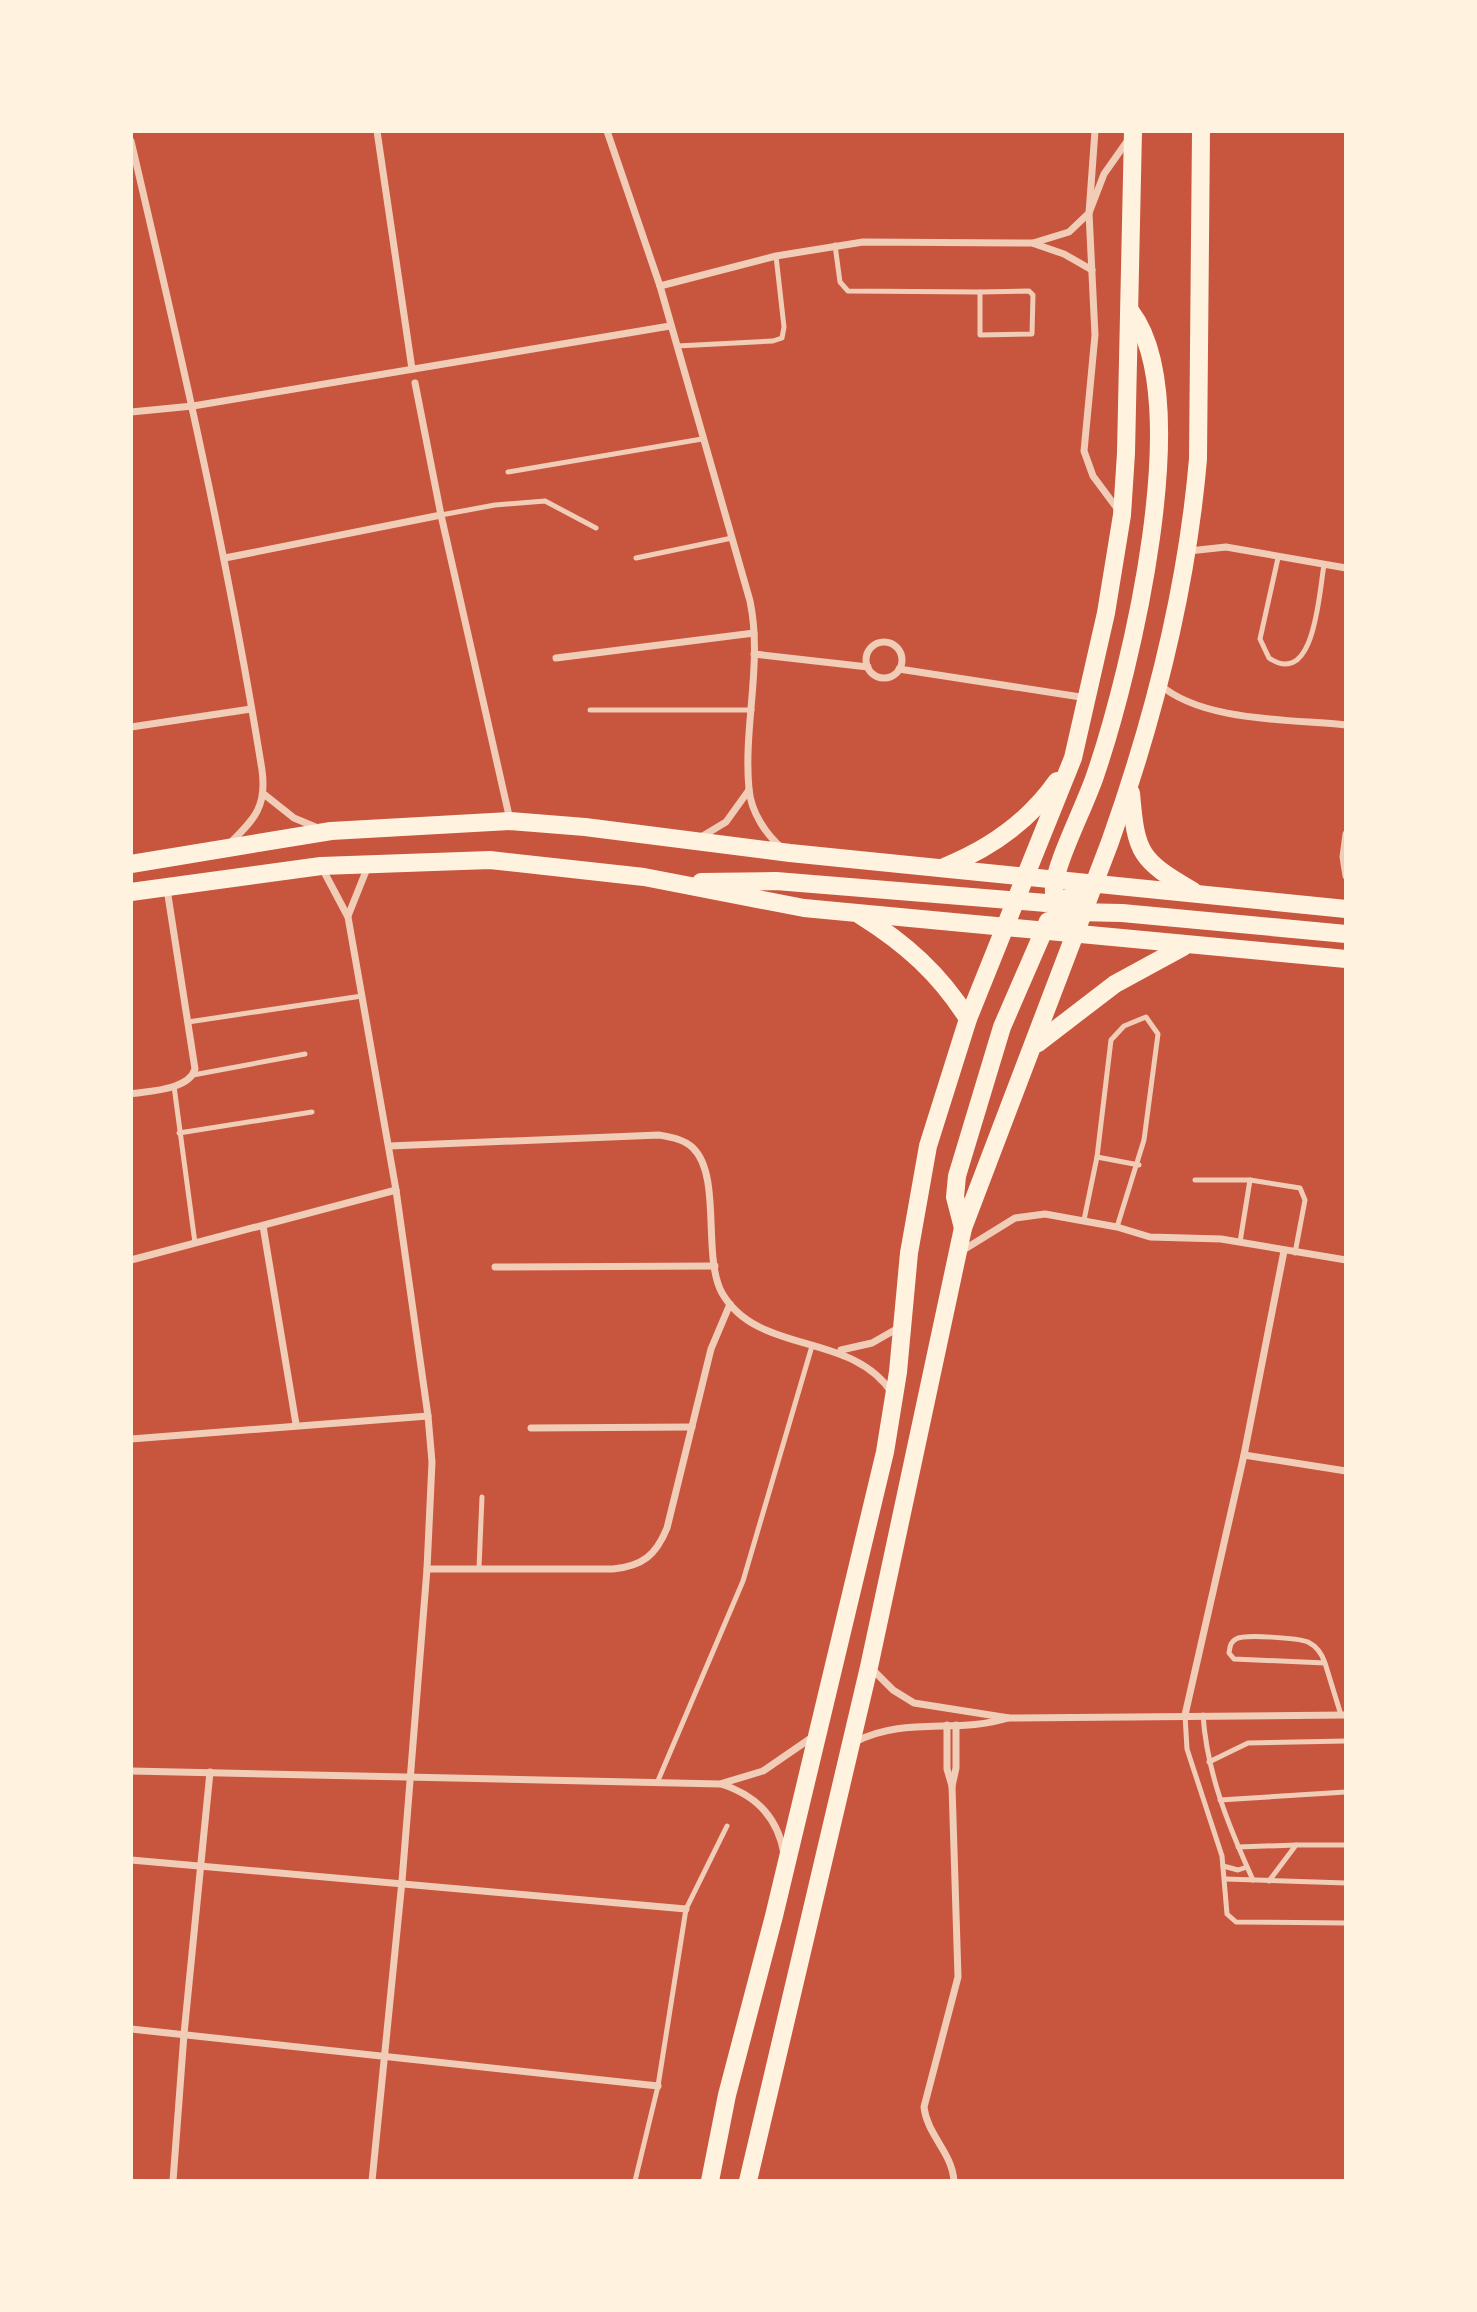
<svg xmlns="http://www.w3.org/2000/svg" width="1477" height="2312" font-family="Lato,sans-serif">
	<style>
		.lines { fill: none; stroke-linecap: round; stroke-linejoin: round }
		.service { stroke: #f1ccb7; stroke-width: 5 }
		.minor { stroke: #f1ccb7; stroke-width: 7 }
		.primary { stroke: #fff3e0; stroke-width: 18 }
	</style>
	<rect width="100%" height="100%" fill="#c8553d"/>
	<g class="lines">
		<!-- service -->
		<g class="service">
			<path d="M835 245 840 282 848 291 980 292"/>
			<path d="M1029 291 1033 295 1032 334 980 335V292Z"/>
			<path d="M677 346 773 341 782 338 784 327 776 256"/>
			<path d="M508 472 702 439"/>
			<path d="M441 515 495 505 545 501 596 528"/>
			<path d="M636 558 732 538"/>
			<path d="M1278 558 1260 639 1269 658C1315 689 1319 592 1324 565"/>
			<path d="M590 710H752"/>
			<path d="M188 1022 362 996"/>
			<path d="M193 1075 305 1054"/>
			<path d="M174 1086 195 1243"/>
			<path d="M179 1133 312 1112"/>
			<path d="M1097 1157 1139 1165"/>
			<path d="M1195 1180H1250L1300 1188 1305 1200 1295 1253"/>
			<path d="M1084 1220 1097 1157 1111 1040 1124 1026 1146 1017 1158 1034 1144 1140 1117 1227"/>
			<path d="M1240 1242 1250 1180"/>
			<path d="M479 1568 482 1497"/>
			<path d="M1325 1663 1234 1659 1229 1653C1230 1647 1230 1642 1236 1639 1244 1634 1298 1638 1308 1642 1316 1646 1322 1654 1325 1663L1341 1715"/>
			<path d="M1185 1715 1187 1749 1222 1856 1227 1914 1236 1922 1346 1923"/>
			<path d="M1203 1715C1207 1774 1229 1827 1253 1880"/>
			<path d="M1209 1762 1248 1743 1346 1741"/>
			<path d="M657 1783 743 1581 812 1346"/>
			<path d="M1220 1800 1346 1792"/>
			<path d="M1238 1847 1296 1845"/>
			<path d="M1223 1866 1238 1870 1247 1867"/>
			<path d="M1225 1879 1346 1883"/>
			<path d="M1269 1881 1296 1845H1346"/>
			<path d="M635 2181 658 2086 686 1909 727 1826"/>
		</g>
		<!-- minor -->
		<g class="minor">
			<path d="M377 131 412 369"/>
			<path d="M607 131 660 286 750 601C763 663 743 727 749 789 751 812 766 835 783 849"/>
			<path d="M1095 131 1089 213 1095 335 1084 451 1093 476 1119 511"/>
			<path d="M131 141C180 350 228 558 262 770 267 806 255 819 229 844"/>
			<path d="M1033 243 1069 232 1089 213 1104 174 1128 140"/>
			<path d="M660 286 776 256 863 242 1032 243 1064 254 1092 270"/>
			<path d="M415 383 441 515 510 820"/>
			<path d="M131 412 193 406 670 326"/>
			<path d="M1189 551 1226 547 1346 568"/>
			<path d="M225 558 441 515"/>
			<circle cx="884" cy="660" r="18"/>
			<path d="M754 654 868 667"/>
			<path d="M556 658 754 633"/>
			<path d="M899 669 1087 698"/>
			<path d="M1159 684C1202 722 1289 719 1346 725"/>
			<path d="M131 727 251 709"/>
			<path d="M265 795 294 818 318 828"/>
			<path d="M1346 834 1343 857 1346 876"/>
			<path d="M701 837 726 822 749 790"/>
			<path d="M322 868 348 917 396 1190 428 1416 432 1462 427 1569 402 1881 372 2181"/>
			<path d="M348 916 368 866"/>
			<path d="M131 1094C149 1091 189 1090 195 1069L167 889"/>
			<path d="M389 1146 659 1135C670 1137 684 1139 693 1148 722 1176 702 1257 722 1293 758 1356 852 1331 892 1393"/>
			<path d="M263 1226 296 1424"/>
			<path d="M960 1252 1015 1218 1045 1214 1117 1227 1150 1237 1221 1239 1346 1260"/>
			<path d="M131 1260 396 1190"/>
			<path d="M495 1267 715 1266"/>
			<path d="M841 1350 872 1343 900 1327"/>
			<path d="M531 1428 692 1427"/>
			<path d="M131 1439 428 1416"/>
			<path d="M1244 1455 1346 1471"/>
			<path d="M427 1569H613C643 1566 656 1555 667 1528L711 1349 730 1304"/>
			<path d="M871 1668 893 1690 914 1703 1009 1718 1346 1715"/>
			<path d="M1185 1715 1244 1455 1284 1251"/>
			<path d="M947 1725V1769L952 1786"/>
			<path d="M855 1742C904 1716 958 1734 1008 1718"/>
			<path d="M131 1771 720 1784 763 1771 814 1736"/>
			<path d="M721 1784C756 1795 778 1818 784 1854"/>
			<path d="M131 1860 686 1909"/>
			<path d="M131 2029 658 2086"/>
			<path d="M173 2181 184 2034 210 1772"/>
			<path d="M954 2181C952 2152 927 2135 924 2107L958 1977 952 1786 956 1768V1725"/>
		</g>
		<!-- primary -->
		<g class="primary">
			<path d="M1131 793C1136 854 1140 860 1193 891"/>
			<path d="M131 864 331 831 510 821 585 827 790 853 1346 909"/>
			<path d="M944 867C989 849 1029 821 1057 781"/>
			<path d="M701 882 776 881 1046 903 1069 898 1094 884"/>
			<path d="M131 892 321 866 490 860 644 877 804 908 1346 959"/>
			<path d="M1074 912 1122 913 1346 934"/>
			<path d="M860 915C905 943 940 974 968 1019"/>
			<path d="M1076 934C1061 923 1053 907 1054 888 1055 863 1087 802 1096 773 1130 673 1197 399 1131 312"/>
			<path d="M1038 1043 1115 984 1183 947"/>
			<path d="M963 1228 955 1197 957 1176 1002 1027 1048 921"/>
			<path d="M710 2181 727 2095 774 1916 885 1452 898 1372 909 1253 928 1146 968 1019 1073 758 1106 613 1122 515 1126 453 1133 131"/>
			<path d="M748 2181 869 1667 963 1228 1110 842C1153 721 1187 587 1198 459L1201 131"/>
		</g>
	</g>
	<!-- border -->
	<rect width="1477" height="2312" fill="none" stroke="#fff3e0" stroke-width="266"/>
</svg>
